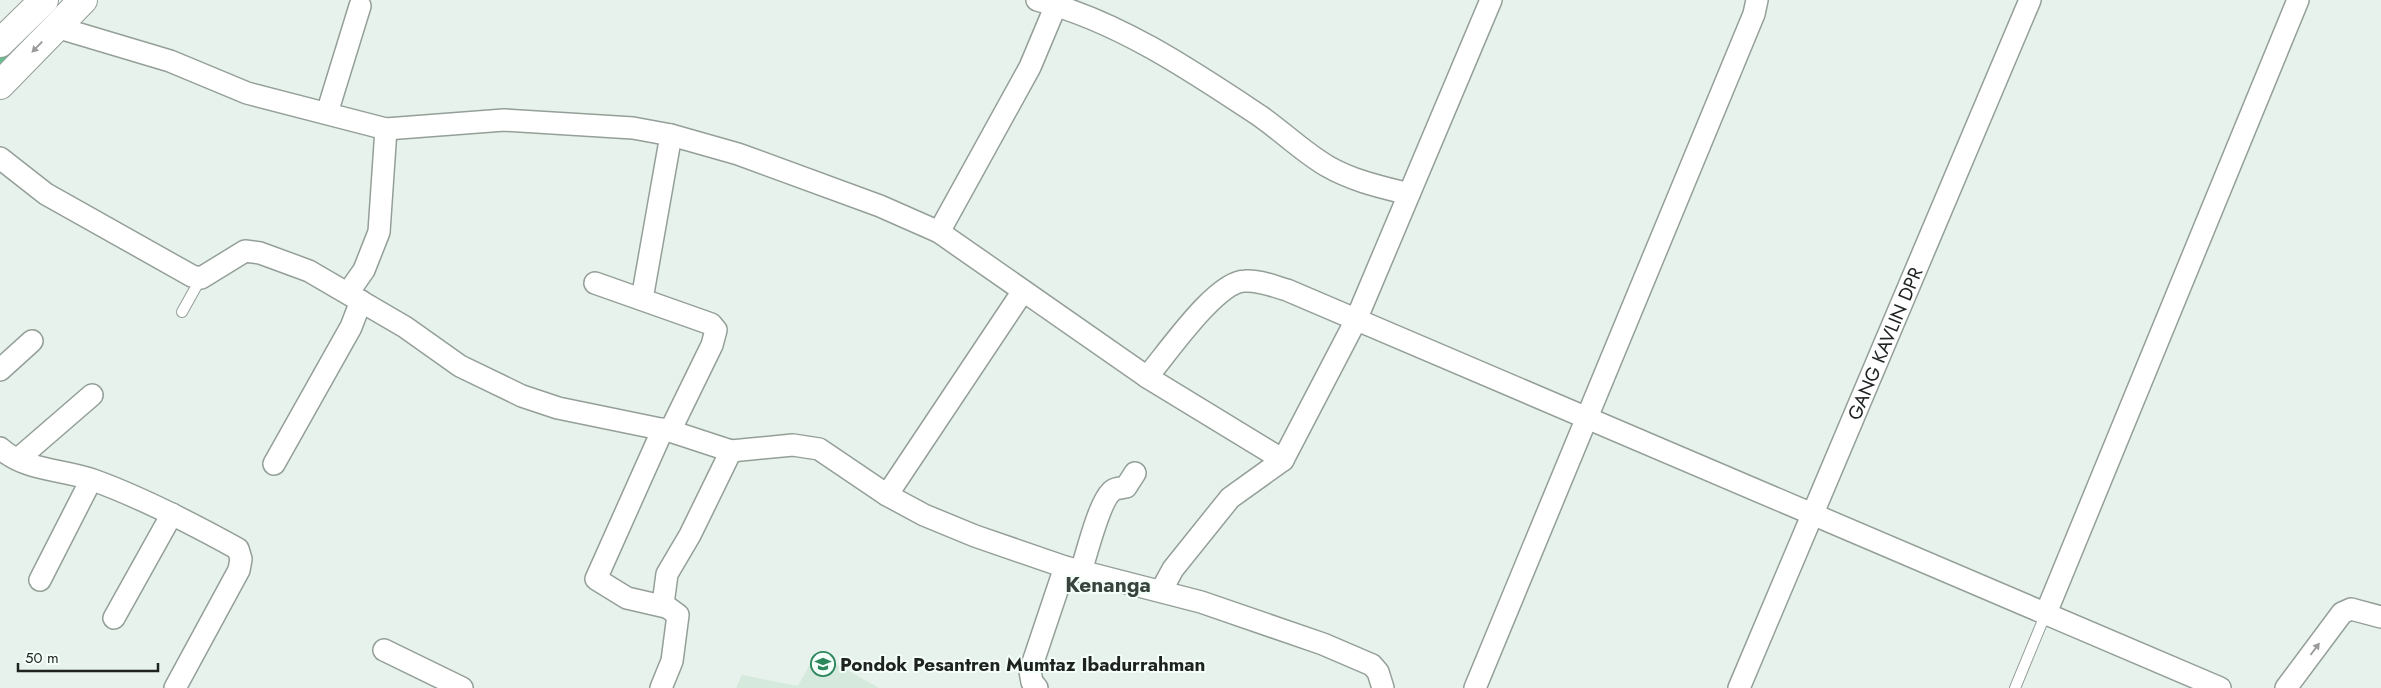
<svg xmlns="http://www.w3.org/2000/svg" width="2381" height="688" font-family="Jost,sans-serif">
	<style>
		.built { fill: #d5e9dd }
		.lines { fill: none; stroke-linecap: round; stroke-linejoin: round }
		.stream { stroke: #64be90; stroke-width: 5.5 }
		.lane-casing { stroke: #949f98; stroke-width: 12 }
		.street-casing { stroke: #949f98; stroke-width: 24 }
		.secondary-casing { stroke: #949f98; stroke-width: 30 }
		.lane { stroke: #fff; stroke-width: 10 }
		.street { stroke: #fff; stroke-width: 21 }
		.secondary { stroke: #fff; stroke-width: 28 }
		.oneway { fill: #9a9c9b }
		.labels { text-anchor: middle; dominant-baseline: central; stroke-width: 4; stroke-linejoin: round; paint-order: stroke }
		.street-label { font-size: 19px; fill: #1e2220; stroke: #f5fff9 }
		.poi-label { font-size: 19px; font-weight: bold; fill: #1e2220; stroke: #f5fff9; text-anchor: start }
		.quarter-label { font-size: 21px; font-weight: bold; fill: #39433d; stroke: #f5fff9 }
	</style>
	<rect width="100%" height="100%" fill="#e6f2eb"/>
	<!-- built -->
	<path class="built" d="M816 653 879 688H736L742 675 798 686Z"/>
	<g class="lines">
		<!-- stream -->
		<path class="stream" d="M0 62 49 15"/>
		<defs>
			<g id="lane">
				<path d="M182 312 201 278"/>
				<path d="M2015 688 2046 613"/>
			</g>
			<g id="street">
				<path d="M1037 0C1118 21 1191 70 1260 116 1283 132 1303 152 1327 166 1353 181 1381 187 1409 194"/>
				<path d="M56 27 170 61 247 93 386 129 504 120 633 128 671 135 738 154 880 206 939 232 1147 377 1283 460"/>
				<path d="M327 113 360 6"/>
				<path d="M0 158 46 194 192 276 201 278 245 251 260 253 309 271 405 327 460 366 522 396 558 408 670 431 731 451 793 445 819 449 887 495 924 515 975 536 1065 567 1201 602 1323 644 1372 665 1378 672 1383 688"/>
				<path d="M939 232 1030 67 1056 5"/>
				<path d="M595 283 711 324 716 330 712 345 670 431"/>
				<path d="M348 293 364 270 379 232 386 129"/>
				<path d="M642 299 671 135"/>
				<path d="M0 370 32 341"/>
				<path d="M1147 377C1166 355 1216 281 1245 281 1259 280 1273 286 1287 290L2220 688"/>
				<path d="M663 429 596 579 627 598 666 607"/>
				<path d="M0 448C25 471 62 469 93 480 143 498 191 523 238 549L241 559 239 570 175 688"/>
				<path d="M18 459 92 395"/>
				<path d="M274 464 351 327 361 301"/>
				<path d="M887 495 1023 291"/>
				<path d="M1081 571C1087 553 1099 503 1111 492 1114 488 1121 488 1126 487L1135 473"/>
				<path d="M40 580 91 480"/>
				<path d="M1161 591 1173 569 1230 498 1283 460 1356 320 1491 0"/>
				<path d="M2046 613 2298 0"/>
				<path d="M114 618 172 514"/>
				<path d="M384 650 462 688"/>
				<path d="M661 688 672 661 678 615 663 604 667 574 690 535 731 451"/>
				<path d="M1037 688 1032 682 1030 671 1065 567"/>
				<path d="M1475 688 1754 14 1757 0"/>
				<path id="s1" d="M1739 688 2030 0"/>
				<path d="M2286 688 2342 613 2351 609 2381 617"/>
			</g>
			<g id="secondary">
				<path d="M0 43 44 0"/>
				<path d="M0 85 83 0"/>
			</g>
		</defs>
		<!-- lane casing -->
		<use href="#lane" class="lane-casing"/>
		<!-- street casing -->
		<use href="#street" class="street-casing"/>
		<!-- secondary casing -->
		<use href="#secondary" class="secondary-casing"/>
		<!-- lane -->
		<use href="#lane" class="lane"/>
		<!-- street -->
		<use href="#street" class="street"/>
		<!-- secondary -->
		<use href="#secondary" class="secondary"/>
	</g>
	<!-- one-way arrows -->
	<defs><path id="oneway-solid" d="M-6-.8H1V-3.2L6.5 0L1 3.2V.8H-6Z" transform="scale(1.25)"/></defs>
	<g class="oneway">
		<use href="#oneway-solid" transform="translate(37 47) rotate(134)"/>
		<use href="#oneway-solid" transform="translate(2315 649) rotate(-53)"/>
	</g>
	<!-- icons -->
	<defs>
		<symbol id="school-ring" viewBox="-11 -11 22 22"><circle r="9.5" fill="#f5fff9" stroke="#2c875d" stroke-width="1.5"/><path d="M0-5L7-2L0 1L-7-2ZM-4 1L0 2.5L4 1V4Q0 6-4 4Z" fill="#2c875d"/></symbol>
	</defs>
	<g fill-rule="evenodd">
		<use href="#school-ring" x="809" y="650" width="28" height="28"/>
	</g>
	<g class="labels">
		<!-- street labels -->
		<g class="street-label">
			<text stroke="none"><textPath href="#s1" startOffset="374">GANG KAVLIN DPR</textPath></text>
		</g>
		<!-- poi labels -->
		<g class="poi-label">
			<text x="840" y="664">Pondok Pesantren Mumtaz Ibadurrahman</text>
		</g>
		<!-- quarter labels -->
		<g class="quarter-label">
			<text x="1108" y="585">Kenanga</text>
		</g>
	</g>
	<!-- scale -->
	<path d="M18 663v8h140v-8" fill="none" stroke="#1e2220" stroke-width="2.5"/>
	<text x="25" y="663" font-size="15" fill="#1e2220" stroke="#f5fff9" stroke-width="4" paint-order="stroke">50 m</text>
</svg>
